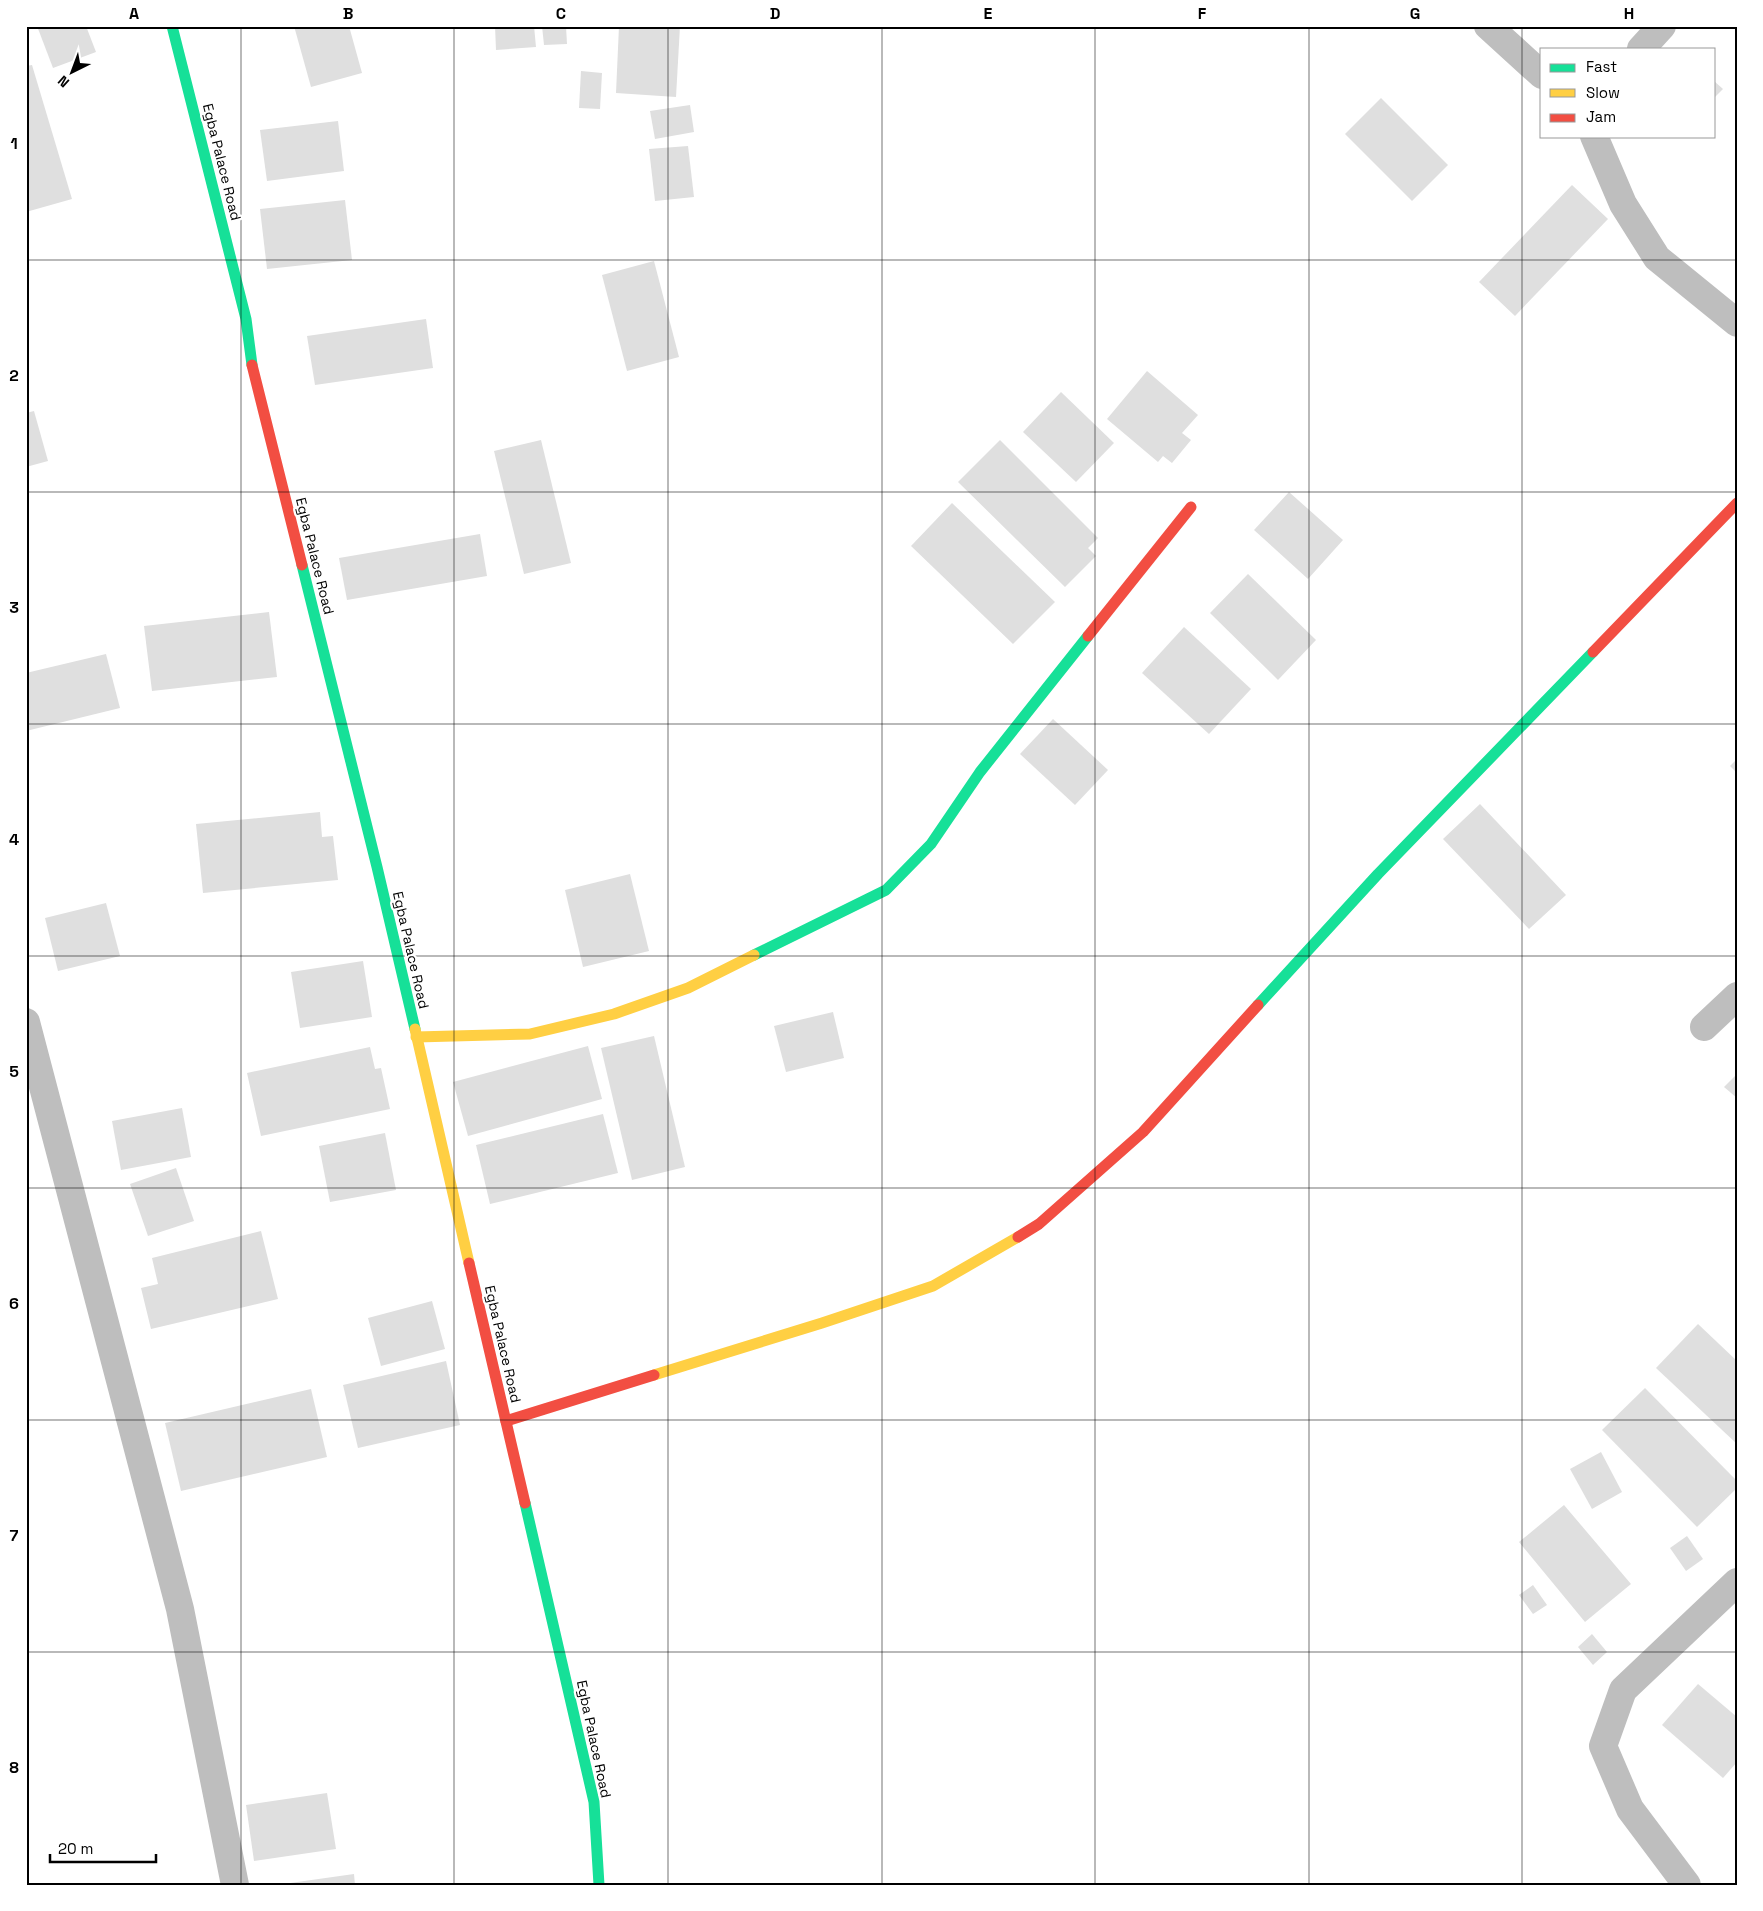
<svg xmlns="http://www.w3.org/2000/svg" width="1763" height="1911" font-family="'Space Grotesk',sans-serif">
	<style>
		.building { fill: #dfdfdf }
		.lines { fill: none; stroke-linecap: round; stroke-linejoin: round }
		.street { stroke: #bebebe; stroke-width: 28 }
		.fast { stroke: #16e098; stroke-width: 11 }
		.slow { stroke: #ffcf43; stroke-width: 11 }
		.jam { stroke: #f24e42; stroke-width: 11 }
		.grid { fill: none; stroke: #000; stroke-width: 1; stroke-opacity: 0.55 }
		.labels { text-anchor: middle; dominant-baseline: central; stroke-width: 4.5; stroke-linejoin: round; paint-order: stroke }
		.street-label { font-size: 14px; fill: #000; stroke: #fff }
		.neatline { fill: none; stroke: #000; stroke-width: 2 }
		.grid-label { font-size: 16px; text-anchor: middle; font-weight: bold; fill: #000 }
	</style>
	<rect width="100%" height="100%" fill="#fff"/>
	<!-- building -->
	<g class="building">
		<path d="M37 26H86L96 52 53 68Z"/>
		<path d="M294 26H349L362 73 311 87Z"/>
		<path d="M495 26H534L536 47 496 50Z"/>
		<path d="M542 26H566L567 44 544 45Z"/>
		<path d="M619 26H680L676 97 616 93Z"/>
		<path d="M32 65 72 199 26 212V66Z"/>
		<path d="M581 71 602 73 600 109 579 108Z"/>
		<path d="M1714 81 1723 89 1714 98Z"/>
		<path d="M1381 98 1448 165 1412 201 1345 134Z"/>
		<path d="M690 105 694 132 655 139 650 111Z"/>
		<path d="M338 121 344 171 267 181 260 130Z"/>
		<path d="M688 146 694 197 655 201 649 149Z"/>
		<path d="M1572 185 1608 219 1515 316 1479 282Z"/>
		<path d="M345 200 352 260 267 269 260 209Z"/>
		<path d="M654 261 679 357 627 371 602 275Z"/>
		<path d="M426 319 433 368 315 385 307 336Z"/>
		<path d="M1147 371 1198 415 1182 433 1191 440 1172 463 1163 456 1158 462 1107 419Z"/>
		<path d="M1061 392 1114 443 1076 482 1023 432Z"/>
		<path d="M34 411 48 461 26 467V413Z"/>
		<path d="M541 440 571 563 524 574 494 451Z"/>
		<path d="M1000 440 1098 538 1088 548 1096 556 1065 587 958 482Z"/>
		<path d="M1289 492 1343 540 1308 579 1254 530Z"/>
		<path d="M952 503 1055 602 1013 644 911 546Z"/>
		<path d="M480 534 487 576 347 600 339 558Z"/>
		<path d="M1248 574 1316 640 1278 680 1210 613Z"/>
		<path d="M269 612 277 677 152 691 144 626Z"/>
		<path d="M1184 627 1251 689 1209 734 1142 673Z"/>
		<path d="M106 654 120 708 26 731V673Z"/>
		<path d="M1053 719 1108 770 1075 805 1020 754Z"/>
		<path d="M1737 759V773L1730 766Z"/>
		<path d="M1480 804 1566 895 1529 929 1443 839Z"/>
		<path d="M320 812 322 837 333 836 338 880 203 893 196 824Z"/>
		<path d="M630 874 649 951 583 967 565 890Z"/>
		<path d="M106 903 120 956 58 971 45 918Z"/>
		<path d="M363 961 372 1017 300 1028 291 972Z"/>
		<path d="M833 1012 844 1058 786 1072 774 1026Z"/>
		<path d="M654 1036 685 1167 632 1180 601 1048Z"/>
		<path d="M588 1046 602 1099 468 1136 453 1082Z"/>
		<path d="M370 1047 375 1069 381 1068 390 1109 261 1136 247 1073Z"/>
		<path d="M1737 1074V1098L1724 1087Z"/>
		<path d="M182 1108 191 1157 121 1170 112 1121Z"/>
		<path d="M603 1114 618 1173 490 1204 476 1145Z"/>
		<path d="M385 1133 396 1190 330 1202 319 1146Z"/>
		<path d="M176 1168 194 1221 148 1236 130 1184Z"/>
		<path d="M261 1231 278 1299 151 1329 141 1288 158 1284 152 1258Z"/>
		<path d="M432 1301 445 1349 381 1366 368 1318Z"/>
		<path d="M1698 1324 1737 1361V1444L1656 1368Z"/>
		<path d="M446 1361 460 1425 358 1448 343 1385Z"/>
		<path d="M1645 1388 1737 1481V1488L1697 1527 1602 1430Z"/>
		<path d="M311 1389 327 1457 181 1491 165 1423Z"/>
		<path d="M1601 1452 1622 1492 1592 1509 1570 1469Z"/>
		<path d="M1564 1505 1631 1584 1585 1622 1519 1542Z"/>
		<path d="M1687 1536 1703 1559 1686 1571 1670 1548Z"/>
		<path d="M1533 1585 1547 1605 1533 1614 1519 1595Z"/>
		<path d="M1592 1634 1607 1652 1593 1665 1578 1647Z"/>
		<path d="M1698 1684 1737 1717V1762L1723 1778 1662 1725Z"/>
		<path d="M327 1793 336 1849 254 1861 246 1805Z"/>
		<path d="M354 1874 355 1885H283V1884Z"/>
	</g>
	<g class="lines">
		<!-- street -->
		<g class="street">
			<path d="M1488 26 1542 75"/>
			<path d="M1641 49 1662 26"/>
			<path d="M1594 136 1623 204 1657 258 1737 323"/>
			<path d="M26 1022 180 1609 235 1885"/>
			<path d="M1704 1027 1737 996"/>
			<path d="M1687 1885 1630 1809 1603 1746 1623 1690 1737 1582"/>
		</g>
		<!-- fast -->
		<g class="fast">
			<path d="M172 26 246 319 252 365"/>
			<path d="M302 565 377 867 415 1029"/>
			<path d="M754 955 886 890 931 844 980 772 1088 636"/>
			<path d="M1258 1005 1378 874 1593 652"/>
			<path d="M525 1503 594 1802 599 1885"/>
		</g>
		<!-- slow -->
		<g class="slow">
			<path d="M415 1029 469 1263"/>
			<path d="M416 1037 530 1034 614 1014 688 988 754 955"/>
			<path d="M654 1375 822 1323 933 1286 1018 1237"/>
		</g>
		<!-- jam -->
		<g class="jam">
			<path d="M252 365 302 565"/>
			<path d="M1088 636 1191 507"/>
			<path d="M1593 652 1737 503"/>
			<path d="M1018 1237 1039 1224 1143 1132 1258 1005"/>
			<path d="M469 1263 525 1503"/>
			<path d="M506 1421 654 1375"/>
		</g>
	</g>
	<!-- grid -->
	<path class="grid" d="M241 26V1885M454 26V1885M668 26V1885M882 26V1885M1095 26V1885M1309 26V1885M1522 26V1885M26 260H1737M26 492H1737M26 724H1737M26 956H1737M26 1188H1737M26 1420H1737M26 1652H1737"/>
	<g class="labels">
		<!-- street labels -->
		<g class="street-label">
			<text transform="translate(222 162) rotate(76)">Egba Palace Road</text>
			<text transform="translate(315 556) rotate(76)">Egba Palace Road</text>
			<text transform="translate(411 950) rotate(77)">Egba Palace Road</text>
			<text transform="translate(503 1344) rotate(77)">Egba Palace Road</text>
			<text transform="translate(594 1739) rotate(78)">Egba Palace Road</text>
		</g>
	</g>
	<!-- border -->
	<rect width="1763" height="1911" fill="none" stroke="#ffffff" stroke-width="55"/>
	<!-- legend -->
	<rect x="1540" y="48" width="175" height="90" fill="#ffffff" stroke="#999999"/>
	<rect x="1550" y="64" width="25" height="8" fill="#16e098" stroke="#999999"/>
	<text x="1586" y="72" font-size="15" fill="#000000">Fast</text>
	<rect x="1550" y="89" width="25" height="8" fill="#ffcf43" stroke="#999999"/>
	<text x="1586" y="98" font-size="15" fill="#000000">Slow</text>
	<rect x="1550" y="114" width="25" height="8" fill="#f24e42" stroke="#999999"/>
	<text x="1586" y="122" font-size="15" fill="#000000">Jam</text>
	<!-- north arrow -->
	<g transform="translate(72 72) rotate(222)" stroke="#ffffff" stroke-width="4" paint-order="stroke">
	<path d="M0-4L9 19L0 12L-9 19Z" fill="#000000"/>
	<text y="-8" font-size="14" font-weight="bold" text-anchor="middle" fill="#000000">N</text>
	</g>
	<!-- scale -->
	<path d="M50 1854v8h106v-8" fill="none" stroke="#000000" stroke-width="2.5"/>
	<text x="58" y="1854" font-size="15" fill="#000000" stroke="#ffffff" stroke-width="4" paint-order="stroke">20 m</text>
	<rect x="28" y="28" width="1708" height="1856" class="neatline"/>
	<g class="grid-label">
		<text x="134" y="19">A</text>
		<text x="348" y="19">B</text>
		<text x="561" y="19">C</text>
		<text x="775" y="19">D</text>
		<text x="988" y="19">E</text>
		<text x="1202" y="19">F</text>
		<text x="1415" y="19">G</text>
		<text x="1629" y="19">H</text>
		<text x="14" y="149">1</text>
		<text x="14" y="381">2</text>
		<text x="14" y="613">3</text>
		<text x="14" y="845">4</text>
		<text x="14" y="1077">5</text>
		<text x="14" y="1309">6</text>
		<text x="14" y="1541">7</text>
		<text x="14" y="1773">8</text>
	</g>
</svg>
